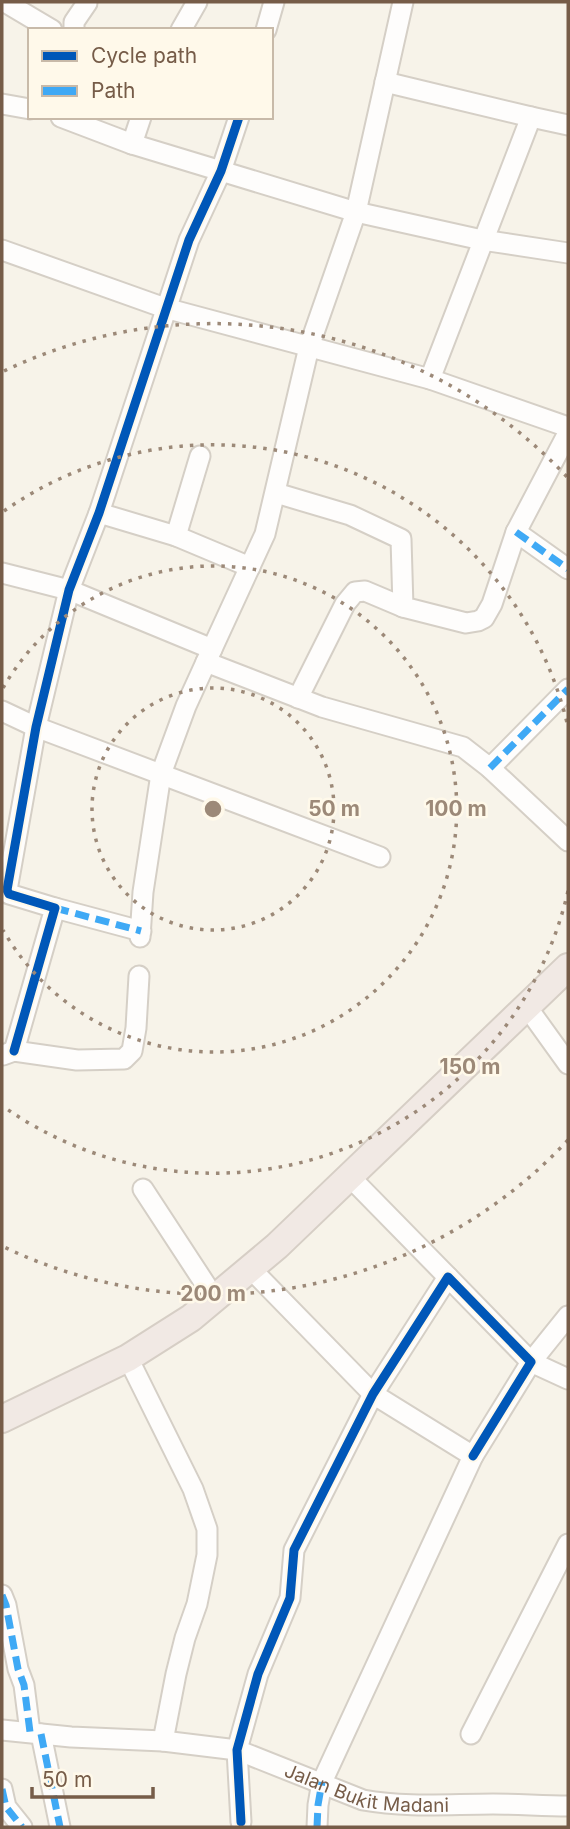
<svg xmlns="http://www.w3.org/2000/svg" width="570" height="1829" font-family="Inter,sans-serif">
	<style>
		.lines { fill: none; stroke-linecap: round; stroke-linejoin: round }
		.minor-casing { stroke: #d5cfc6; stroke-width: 23 }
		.highway-casing { stroke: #d6cec5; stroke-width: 30 }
		.minor { stroke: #fefdfc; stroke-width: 19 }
		.highway { stroke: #f1e9e4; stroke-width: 26 }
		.quiet { stroke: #3fa9f5; stroke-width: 7; stroke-dasharray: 14 7; stroke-linecap: butt }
		.cycleway-casing { stroke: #fff9ea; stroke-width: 13 }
		.cycleway { stroke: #0057b8; stroke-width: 9 }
		.ring { fill: none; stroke: #9c8978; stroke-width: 3.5; stroke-dasharray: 3.5 7 }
		.labels { text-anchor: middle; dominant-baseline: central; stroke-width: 5; stroke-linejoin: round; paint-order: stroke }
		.street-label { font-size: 19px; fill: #765c48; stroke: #fff9ea }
		.centre { fill: #9c8978; stroke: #fff9ea; stroke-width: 3.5 }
		.ring-label { font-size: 21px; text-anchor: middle; font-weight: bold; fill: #9c8978; stroke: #fff9ea; stroke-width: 5; stroke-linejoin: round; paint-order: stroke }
	</style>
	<rect width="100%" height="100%" fill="#f7f3e9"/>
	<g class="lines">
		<defs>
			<g id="minor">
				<path d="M5 2 52 30"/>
				<path d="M74 30V22L87 3"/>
				<path d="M181 30 197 2"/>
				<path d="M266 30 274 2"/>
				<path d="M385 82 531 117 430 379"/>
				<path d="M2 104 30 109"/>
				<path d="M61 117 132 144 356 212 482 240 568 253"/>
				<path d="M531 117 568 125"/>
				<path d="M132 144 141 117"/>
				<path d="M2 250 165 308 430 379 568 427"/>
				<path d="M276 493 350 515 401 539 403 607 466 623 478 621 484 618 492 604 516 532 568 433"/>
				<path d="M99 513 176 536 250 567"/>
				<path d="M516 532 568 569"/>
				<path d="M176 536 200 456"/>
				<path d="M2 573 69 590 212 649 186 706 161 774 143 892 140 937"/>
				<path d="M212 649 265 534 309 347 356 212 403 2"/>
				<path d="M206 662 322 707 463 747 490 768 568 841"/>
				<path d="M298 698 345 604 355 592 365 591 403 607"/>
				<path d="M2 711 36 727 380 857"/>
				<path d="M490 768 568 689"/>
				<path d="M55 908 141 931"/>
				<path d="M527 1007 568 1064"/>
				<path d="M14 1051 55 908 9 894 7 890 36 727 69 590 99 513 189 240 221 171 239 117"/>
				<path d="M3 1055 14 1051 77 1060 124 1059 132 1051 136 1028 139 976"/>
				<path d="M350 1177 448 1277"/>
				<path d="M143 1189 215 1299"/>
				<path d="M251 1269 373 1394 473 1456 322 1782 318 1805 317 1827"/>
				<path d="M568 1316 531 1362 568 1379"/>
				<path d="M128 1358 193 1489 207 1529V1555L197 1604 185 1638 176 1674 163 1741"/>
				<path d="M2 1595 6 1605 18 1669 24 1685 30 1732"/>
				<path id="s1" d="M2 1730 71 1737 163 1741 237 1750 363 1800C407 1808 449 1804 493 1804 518 1804 543 1806 568 1806"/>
				<path d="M41 1734 60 1827"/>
				<path d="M471 1734 568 1544"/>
				<path d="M2 1789 6 1807 22 1827"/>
				<path d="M241 1822 237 1750 258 1674 290 1598 294 1550 373 1394 448 1277 531 1362 473 1456"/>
			</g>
			<path id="highway" d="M2 1419 128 1358 191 1318 277 1246 568 967"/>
		</defs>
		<!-- minor casing -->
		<use href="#minor" class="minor-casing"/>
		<!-- highway casing -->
		<use href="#highway" class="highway-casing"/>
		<!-- minor -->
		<use href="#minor" class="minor"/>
		<!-- highway -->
		<use href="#highway" class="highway"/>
		<!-- quiet -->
		<g class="quiet">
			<path d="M516 532 568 569"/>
			<path d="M490 768 568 689"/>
			<path d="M55 908 141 931"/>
			<path d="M2 1595 6 1605 18 1669 24 1685 30 1732"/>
			<path d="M41 1734 60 1827"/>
			<path d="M2 1789 6 1807 22 1827"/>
			<path d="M317 1827 318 1805 322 1782"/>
		</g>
		<defs>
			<g id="cycleway">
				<path d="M14 1051 55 908 9 894 7 890 36 727 69 590 99 513 189 240 221 171 239 117"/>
				<path d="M241 1822 237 1750 258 1674 290 1598 294 1550 373 1394 448 1277 531 1362 473 1456"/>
			</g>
		</defs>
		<!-- cycleway casing -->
		<use href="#cycleway" class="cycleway-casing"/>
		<!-- cycleway -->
		<use href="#cycleway" class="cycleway"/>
	</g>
	<!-- distance rings -->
	<g class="ring">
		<circle cx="213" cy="809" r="121"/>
		<path d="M3 688A243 243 0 1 1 3 930"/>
		<path d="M568 891A364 364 0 0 1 4 1107M4 511A364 364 0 0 1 568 727"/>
		<path d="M568 1140A485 485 0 0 1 4 1247M4 371A485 485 0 0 1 568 478"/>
	</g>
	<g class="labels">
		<!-- street labels -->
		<g class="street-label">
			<text stroke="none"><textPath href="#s1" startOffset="373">Jalan Bukit Madani</textPath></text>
		</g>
	</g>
	<circle cx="213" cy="809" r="10" class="centre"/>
	<g class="ring-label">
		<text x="334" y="816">50 m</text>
		<text x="456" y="816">100 m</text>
		<text x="470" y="1074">150 m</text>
		<text x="213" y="1301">200 m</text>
	</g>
	<!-- border -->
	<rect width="570" height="1829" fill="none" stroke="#765c48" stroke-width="7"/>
	<!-- legend -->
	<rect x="28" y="28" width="245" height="91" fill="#fff9ea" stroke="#c8baa9" stroke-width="2"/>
	<rect x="42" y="51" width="35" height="10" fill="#0057b8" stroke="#c8baa9" stroke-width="2"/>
	<text x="91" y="63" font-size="21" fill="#765c48">Cycle path</text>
	<rect x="42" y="86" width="35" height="10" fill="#3fa9f5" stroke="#c8baa9" stroke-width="2"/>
	<text x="91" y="98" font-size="21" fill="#765c48">Path</text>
	<!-- scale -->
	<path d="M32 1787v10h121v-10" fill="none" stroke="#765c48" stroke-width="3.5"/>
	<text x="42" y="1787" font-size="21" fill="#765c48" stroke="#fff9ea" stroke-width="5" paint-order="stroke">50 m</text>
</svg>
